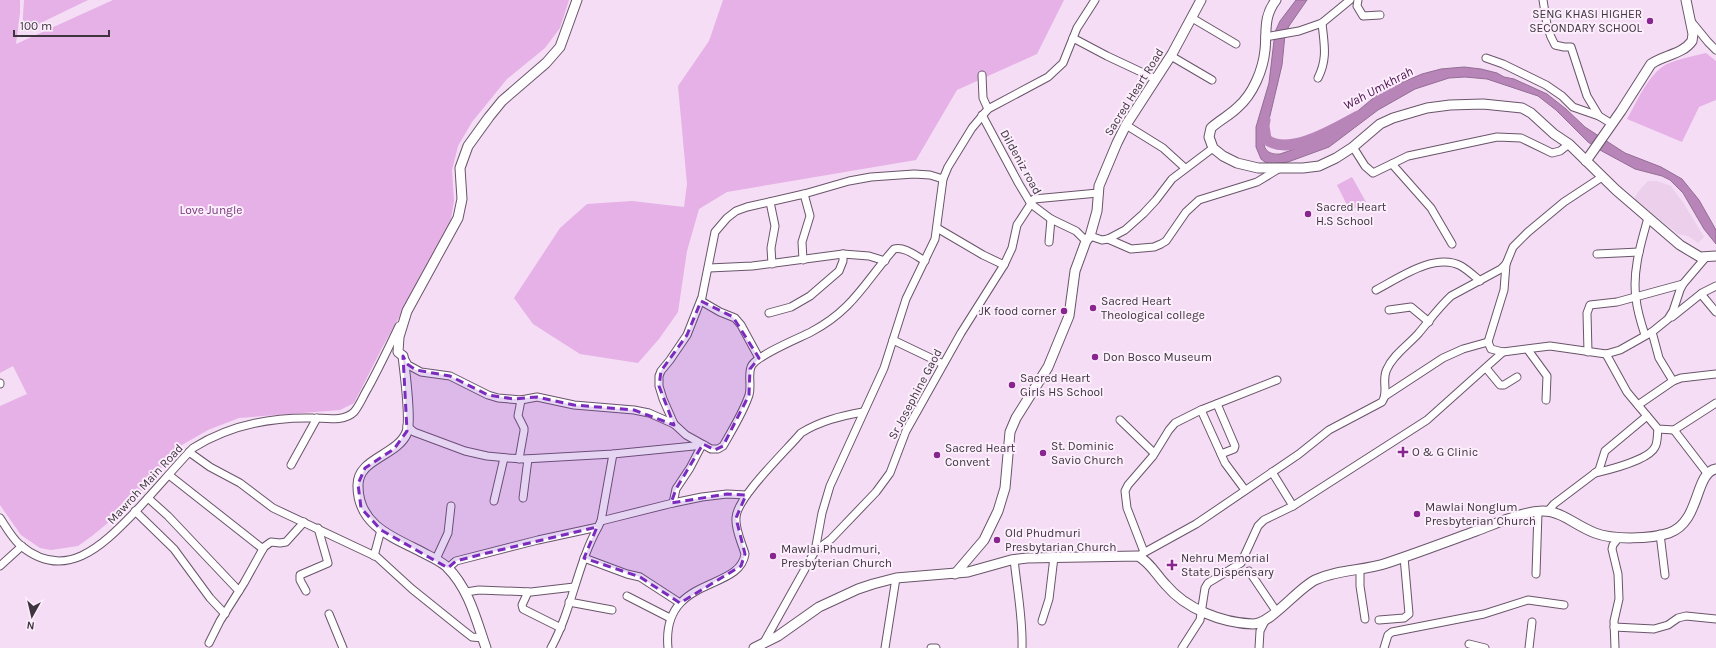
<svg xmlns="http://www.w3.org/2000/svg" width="1716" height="648" font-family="Karla,sans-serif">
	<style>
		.built { fill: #ebcfeb }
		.green { fill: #e5b1e6 }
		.water { fill: #b885b9; stroke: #936d94 }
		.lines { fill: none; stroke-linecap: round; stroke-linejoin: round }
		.river { stroke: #b885b9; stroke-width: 11 }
		.street-casing { stroke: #695569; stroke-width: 9 }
		.secondary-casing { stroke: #695569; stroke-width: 11 }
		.street { stroke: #fff; stroke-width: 7 }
		.secondary { stroke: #fff; stroke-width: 9 }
		.marked { fill: #7b2cbf; fill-opacity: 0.2; stroke: #7b2cbf; stroke-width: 3; stroke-dasharray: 8 5; stroke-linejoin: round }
		.poi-dot { fill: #88258e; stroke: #fceefc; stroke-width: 1.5 }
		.labels { text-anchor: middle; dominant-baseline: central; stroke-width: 4; stroke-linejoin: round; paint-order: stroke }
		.poi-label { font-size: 12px; fill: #3e353e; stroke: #fceefc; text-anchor: start }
		.street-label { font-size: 12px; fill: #3e353e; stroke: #fceefc }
		.park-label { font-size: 12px; fill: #763779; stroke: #fceefc }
		.water-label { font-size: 13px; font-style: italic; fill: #4d0f51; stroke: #fceefc }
	</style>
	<rect width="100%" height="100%" fill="#f5ddf5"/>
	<!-- built -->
	<path class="built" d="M1648 181H1657L1671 186 1684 204 1704 237 1698 243 1688 236 1678 234 1634 199 1638 192Z"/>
	<!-- green -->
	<g class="green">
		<path d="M0 0H20V13L16 44 113 0H569L560 28 545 48 507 79 472 122 458 146 452 170 454 201 450 225 382 348 354 403 340 410 239 418 208 430 182 445 138 495 115 517 92 536 78 546 51 550 40 548 21 535 0 505V406L27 394 13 366 0 373Z"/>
		<path d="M24 0H88L22 32Z"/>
		<path d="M723 0H1064L1037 54 957 90 916 160 727 192 699 209 687 251 678 312 659 339 638 363 580 354 533 324 514 298 560 228 587 204 632 201 684 207 687 184 678 86 709 41Z"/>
		<path d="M1706 53 1716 61V100L1699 107 1682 142 1627 119C1637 102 1648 74 1667 64 1679 59 1693 56 1706 53Z"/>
		<path d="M1352 177 1366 202 1350 211 1337 185Z"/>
	</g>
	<!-- water -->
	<path class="water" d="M1296 0H1307L1289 26 1285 35 1282 65 1264 141C1263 151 1271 155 1280 154L1324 139 1377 95 1396 85 1422 74 1441 69 1464 67 1481 69 1497 73 1504 77 1514 79 1547 94 1566 109 1585 127 1608 142 1625 153 1661 167 1682 179 1699 200 1716 230V244L1704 229 1683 193 1670 180 1662 176 1635 169 1600 150 1588 142 1556 110 1538 96 1487 79 1465 77 1449 78 1415 89 1378 110 1329 147 1288 162 1271 164 1265 162 1261 159 1256 147V127L1269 83 1275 32 1280 21Z"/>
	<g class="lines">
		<!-- river -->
		<path class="river" d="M1265 120 1264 126 1266 139C1288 158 1337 127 1358 116"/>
		<defs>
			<g id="street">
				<path d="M1358 0 1357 6 1363 16 1380 15"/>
				<path d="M1543 0C1546 17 1546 30 1555 45L1564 47H1571L1587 96 1599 116 1612 124"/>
				<path d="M1192 18 1236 44"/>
				<path d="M1690 20 1708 42 1716 50"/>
				<path d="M1265 37 1299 31 1322 23 1350 0"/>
				<path d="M1073 38 1107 56 1156 79"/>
				<path d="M1171 56 1212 80"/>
				<path d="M1486 58 1503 64 1546 85 1562 96 1573 107 1599 116"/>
				<path d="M982 75 983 98 988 109"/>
				<path d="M1318 78C1328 58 1324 44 1322 23"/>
				<path d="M982 115 1019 184 1031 204 1051 219 1076 231 1086 241"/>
				<path d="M1126 125 1163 148 1185 168"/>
				<path d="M1353 147 1365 166 1373 173 1408 156 1497 137 1521 138 1552 153 1560 151 1569 144"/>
				<path d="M1392 164 1431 208 1452 244"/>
				<path d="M770 202 775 226 771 248 772 264"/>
				<path d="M937 228 983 255 1004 265"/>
				<path d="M1090 236 1102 240 1108 239 1125 230 1143 214 1156 200 1172 179 1213 148"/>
				<path d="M1108 239 1131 249 1154 247 1161 244 1166 241 1186 212 1199 200 1257 182 1280 168"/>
				<path d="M1049 242 1051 219"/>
				<path d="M1597 254 1639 252"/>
				<path d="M803 260 802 242 810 216 804 194"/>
				<path d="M1506 264 1504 290 1488 342 1491 349 1503 352 1550 346 1606 354 1620 350 1652 332 1668 319 1673 311 1680 290 1683 284 1706 257"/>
				<path d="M709 268 752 266 843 254 869 256 885 261"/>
				<path d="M1376 290C1399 278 1435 252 1461 266 1468 270 1474 276 1480 281"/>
				<path d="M1701 294 1716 312"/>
				<path d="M701 301 720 312 735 318 741 325 759 358"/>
				<path d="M1389 310 1411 307 1429 322"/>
				<path d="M769 313 791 307 810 296 839 271 843 261V254"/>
				<path d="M1672 317 1702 293 1716 286"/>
				<path d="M1652 332 1659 358 1673 381"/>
				<path d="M1645 335C1641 323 1637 311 1636 298 1632 272 1641 243 1648 218"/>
				<path d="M893 340 943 364"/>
				<path d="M1528 350 1547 376 1546 400"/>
				<path d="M1588 352 1587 313 1590 305 1617 302 1683 284"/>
				<path d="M1606 354 1627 392 1658 429 1674 430 1716 403"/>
				<path d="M404 358 408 365 421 372 450 376 488 395 498 398 521 400 537 397 574 405 634 410 649 413 674 424 686 435 711 449H718L723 446C732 430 743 413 749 395 752 385 747 373 752 365 760 354 797 339 811 332 853 310 865 282 894 249 904 246 916 256 925 261"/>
				<path d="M1486 368 1500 385H1504L1517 377"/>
				<path d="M0 384V383"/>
				<path d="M1385 396 1443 358 1463 349 1488 342"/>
				<path d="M1217 404 1235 446 1234 449 1221 454"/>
				<path d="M1638 405 1673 381 1681 378 1716 374"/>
				<path d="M1201 410 1225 463 1245 490"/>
				<path d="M1120 420 1154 453"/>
				<path d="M674 424 663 399 659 386V376L661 371 670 360 687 335 702 297 715 232 727 218 736 211 747 207 804 194 849 181 871 177 914 174 930 175 943 179"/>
				<path d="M407 426 414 432 465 451 487 456 508 458 524 459 613 454 704 445"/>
				<path d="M1674 430 1707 473"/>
				<path d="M189 452 210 467 240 483 273 508 377 557 412 589 463 630 472 637 483 638"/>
				<path d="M519 459 524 431V428L518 416 521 400"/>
				<path d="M291 465 317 418"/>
				<path d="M1272 472 1293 506"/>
				<path d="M1595 473C1608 470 1649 460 1655 447 1658 442 1657 435 1658 429"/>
				<path d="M169 475 263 549"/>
				<path d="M148 498 168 516 239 591"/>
				<path d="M523 498 528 459"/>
				<path d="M494 501 504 458"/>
				<path d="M673 503 676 489 690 468 702 445"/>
				<path d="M135 511 174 549 210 598 225 614"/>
				<path d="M1548 511 1554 504 1599 470 1605 451 1647 416"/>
				<path d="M0 518C6 527 12 538 20 545 65 583 102 546 134 513 154 492 173 469 193 448 230 425 270 417 313 418 325 418 344 422 354 412 360 405 363 396 368 388 379 368 389 347 399 326"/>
				<path d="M601 521 613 454"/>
				<path d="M1660 534 1665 575"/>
				<path d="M815 551 822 513 830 486 884 368 906 299 935 239 943 179 948 167 972 128 988 109 1048 77 1063 63 1077 28 1095 0"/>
				<path d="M1144 552 1127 508 1125 491 1128 485 1153 456 1169 430 1175 423 1201 410 1277 380"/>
				<path d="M374 556 381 530"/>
				<path d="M1138 556 1196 524 1299 454 1329 430 1382 402C1389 392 1381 380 1387 369 1393 355 1408 345 1418 334 1429 321 1439 307 1451 296L1501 269 1506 264 1513 247 1528 232 1564 202 1602 177"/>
				<path d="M584 558 627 574 640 577 680 603"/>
				<path d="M436 559 448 533 451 506"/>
				<path d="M1014 559C1017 589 1023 618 1022 648"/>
				<path d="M0 566 22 546"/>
				<path d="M448 568 456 561 538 540 598 527 601 521 673 503 702 497 727 494 746 495"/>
				<path d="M1360 569V586L1365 619"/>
				<path d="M1249 571 1276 611"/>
				<path d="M1536 574 1538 512"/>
				<path d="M306 591 300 580V575L328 563 318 528"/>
				<path d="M466 592 479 590 531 592 574 587"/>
				<path d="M528 592 522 605 523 609 561 628"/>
				<path d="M627 596 670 618"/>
				<path d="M569 602 612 610"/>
				<path d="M329 614 343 648"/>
				<path d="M1379 620 1404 618 1409 614 1404 557"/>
				<path d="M1042 621 1049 599 1054 557"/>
				<path d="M1614 627 1654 629 1668 625 1678 618 1686 616 1716 619"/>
				<path d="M209 643 220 621 244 583 264 547 271 542 280 543 286 542 304 522"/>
				<path d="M763 644 815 551 831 539 876 492 890 473 906 431 961 333 1004 265 1012 248 1017 225 1034 199 1098 193"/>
				<path d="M1469 644 1485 648"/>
				<path d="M551 648C572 610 577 565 598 527"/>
				<path d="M668 648C661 575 740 592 745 554 742 543 735 530 736 518 736 498 786 451 801 433 820 421 841 416 863 412"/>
				<path d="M885 648 896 578"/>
				<path d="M931 648H936"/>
				<path d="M1182 648 1200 620 1205 588 1208 583 1241 563 1258 526 1264 520 1293 506 1427 420 1503 352"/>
				<path d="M1259 648 1260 631 1266 619"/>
				<path d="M1384 648 1388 635 1392 632 1484 614 1528 600 1564 605"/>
				<path d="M1529 648 1532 622"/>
				<path d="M1615 648 1614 621 1619 599 1618 574 1612 549 1613 545 1619 537"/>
			</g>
			<g id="secondary">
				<path d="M1276 0C1263 17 1267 31 1265 50 1263 70 1253 94 1238 107 1230 115 1220 120 1211 128L1209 137 1213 148 1223 156 1237 163 1258 168H1303L1319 166 1336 158 1353 147 1380 124 1393 118 1427 108 1450 105 1483 104 1522 108 1531 113 1554 134 1569 144 1616 190 1680 245 1700 257 1716 256"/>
				<path d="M1586 161 1621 111 1651 64C1664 55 1683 54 1692 41L1693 34 1686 0"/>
				<path d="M955 574 984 540 998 511 1005 488 1010 432 1016 418 1048 367 1069 316 1075 271 1086 241 1090 236 1097 211 1099 186 1117 143 1126 125 1172 54 1201 0"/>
				<path d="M486 648C476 619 469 589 447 567 438 559 428 556 418 550 389 536 358 523 358 486 357 458 398 456 407 432 411 420 405 372 403 356L398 352 399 337 407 311 458 218 462 199 460 168 468 146 489 117 502 101 546 63 560 47 577 0"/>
				<path d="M754 648 778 636 819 607 858 589 873 584 896 578 968 572 1011 560 1027 558 1138 556C1150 562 1157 576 1166 585 1186 609 1222 623 1253 624 1271 624 1297 589 1315 580 1338 569 1364 571 1387 563 1417 553 1446 542 1476 531 1490 526 1505 519 1520 515 1558 503 1565 521 1595 533 1613 540 1651 539 1669 533 1701 522 1694 473 1716 469"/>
			</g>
		</defs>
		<!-- street casing -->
		<use href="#street" class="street-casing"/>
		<!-- secondary casing -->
		<use href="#secondary" class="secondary-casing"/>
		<!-- street -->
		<use href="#street" class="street"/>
		<!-- secondary -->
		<use href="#secondary" class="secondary"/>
	</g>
	<!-- marked area -->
	<path class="marked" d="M701 301 733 317 759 358 750 369 749 395 723 446 715 450 703 444 676 489 671 503 727 494 746 495 736 518 745 554 741 566 680 603 640 577 584 558 597 527 479 555 456 561 448 568 381 530 361 508 358 484 365 468 394 449 407 431 403 356 407 364 416 370 450 376 488 395 514 399 537 397 574 405 634 410 674 425 659 386 661 371 687 335Z"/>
	<!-- markers -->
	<g class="poi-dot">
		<circle cx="1650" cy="21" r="4"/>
		<circle cx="1308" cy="214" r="4"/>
		<circle cx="1093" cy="308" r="4"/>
		<circle cx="1064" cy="311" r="4"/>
		<circle cx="1095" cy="357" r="4"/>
		<circle cx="1012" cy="385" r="4"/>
		<path d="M1401 446h4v4h4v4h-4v4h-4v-4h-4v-4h4z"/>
		<circle cx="1043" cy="453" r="4"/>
		<circle cx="937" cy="455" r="4"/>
		<circle cx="1417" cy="514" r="4"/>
		<circle cx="997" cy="540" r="4"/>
		<circle cx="773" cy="556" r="4"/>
		<path d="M1170 559h4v4h4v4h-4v4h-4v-4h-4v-4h4z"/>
	</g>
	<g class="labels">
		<!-- poi labels -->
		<g class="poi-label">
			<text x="1642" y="14" text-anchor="end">SENG KHASI HIGHER<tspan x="1642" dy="14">SECONDARY SCHOOL</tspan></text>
			<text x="1316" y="207">Sacred Heart<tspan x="1316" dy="14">H.S School</tspan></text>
			<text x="1101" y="301">Sacred Heart<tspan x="1101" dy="14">Theological college</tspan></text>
			<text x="1056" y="311" text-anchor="end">JK food corner</text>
			<text x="1103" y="357">Don Bosco Museum</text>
			<text x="1020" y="378">Sacred Heart<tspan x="1020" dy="14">Girls HS School</tspan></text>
			<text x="1051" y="446">St. Dominic<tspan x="1051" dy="14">Savio Church</tspan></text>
			<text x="945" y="448">Sacred Heart<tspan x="945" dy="14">Convent</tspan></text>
			<text x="1412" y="452">O &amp; G Clinic</text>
			<text x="1425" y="507">Mawlai Nonglum<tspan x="1425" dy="14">Presbyterian Church</tspan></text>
			<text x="1005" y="533">Old Phudmuri<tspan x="1005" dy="14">Presbytarian Church</tspan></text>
			<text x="781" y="549">Mawlai Phudmuri,<tspan x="781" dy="14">Presbyterian Church</tspan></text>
			<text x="1181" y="558">Nehru Memorial<tspan x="1181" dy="14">State Dispensary</tspan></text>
		</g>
		<!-- street labels -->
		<g class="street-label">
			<text transform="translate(1134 92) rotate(-58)">Sacred Heart Road</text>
			<text transform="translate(1021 162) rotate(61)">Dildeniz road</text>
			<text transform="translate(915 394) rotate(-62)">Sr Josephine Gaod</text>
			<text transform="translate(145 484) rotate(-47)">Mawroh Main Road</text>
		</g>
		<!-- park labels -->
		<g class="park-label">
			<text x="211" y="210">Love Jungle</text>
		</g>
		<!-- water labels -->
		<g class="water-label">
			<text transform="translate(1378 88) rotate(-28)">Wah Umkhrah</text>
		</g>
	</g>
	<!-- north arrow -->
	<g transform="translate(32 616) rotate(188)" stroke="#fceefc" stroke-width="3" paint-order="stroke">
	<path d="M0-3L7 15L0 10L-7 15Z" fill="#3e353e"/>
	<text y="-6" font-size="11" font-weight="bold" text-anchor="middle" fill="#3e353e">N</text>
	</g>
	<!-- scale -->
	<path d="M14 30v6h95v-6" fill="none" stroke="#3e353e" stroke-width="2"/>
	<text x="20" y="30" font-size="12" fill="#3e353e" stroke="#fceefc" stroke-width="3" paint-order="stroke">100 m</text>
</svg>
